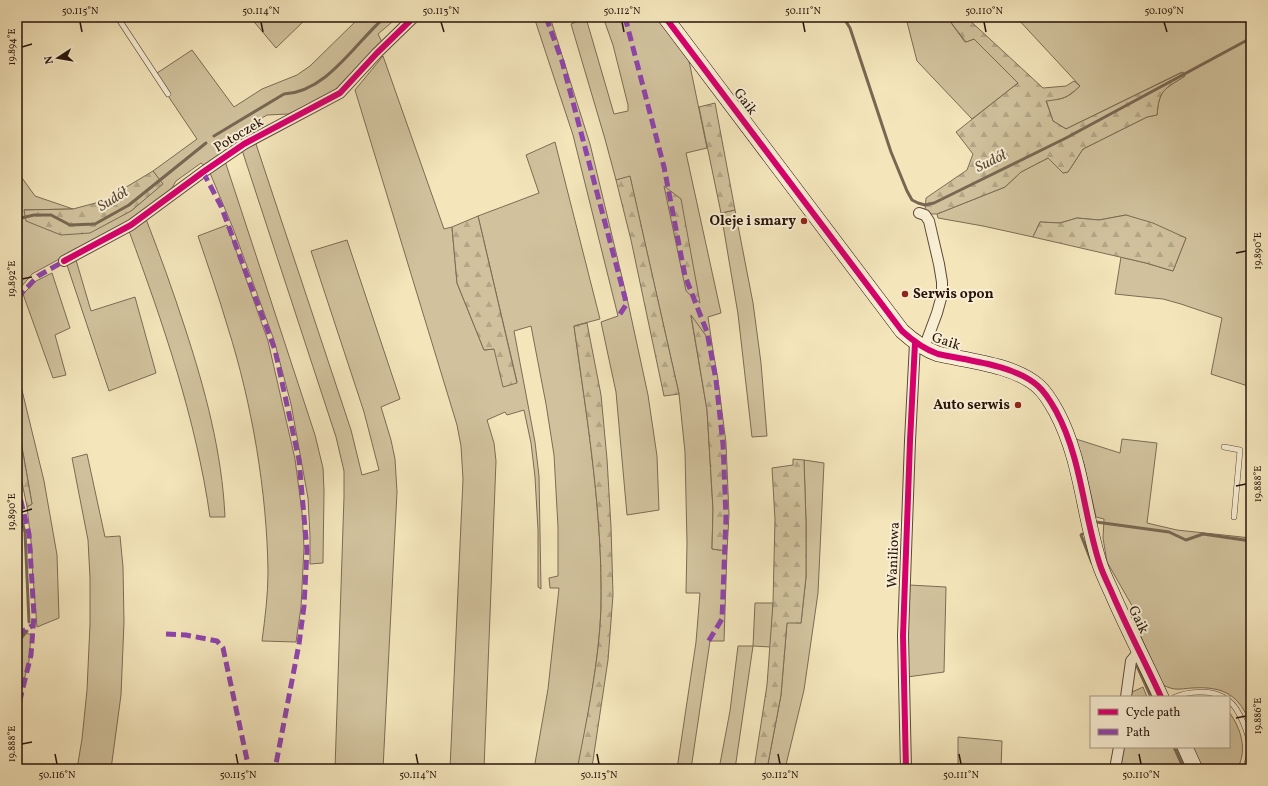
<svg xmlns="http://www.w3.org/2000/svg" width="1268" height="786" font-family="Vollkorn,serif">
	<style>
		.green { fill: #d1c29d; stroke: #7c6c54 }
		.forest { fill: url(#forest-firs); stroke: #7c6c54 }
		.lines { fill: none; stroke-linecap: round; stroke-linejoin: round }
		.stream { stroke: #786752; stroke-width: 3 }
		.lane-casing { stroke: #5a4938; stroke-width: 6 }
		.street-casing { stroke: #5a4938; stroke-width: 12 }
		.secondary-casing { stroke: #27150c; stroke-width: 16 }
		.lane { stroke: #f8eed3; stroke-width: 5 }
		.street { stroke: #f8eed3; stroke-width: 10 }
		.secondary { stroke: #f8eed3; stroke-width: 15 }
		.quiet { stroke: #8e44ad; stroke-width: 5; stroke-dasharray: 10 5; stroke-linecap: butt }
		.cycleway-casing { stroke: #f8eed3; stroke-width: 8 }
		.cycleway { stroke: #d6006c; stroke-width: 6 }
		.ticks { fill: none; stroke: #27150c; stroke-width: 1.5 }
		.poi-dot { fill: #8f2418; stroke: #f8eed3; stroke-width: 1.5 }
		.labels { text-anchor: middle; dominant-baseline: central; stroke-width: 4; stroke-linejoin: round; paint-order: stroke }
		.street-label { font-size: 14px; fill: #27150c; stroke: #f8eed3 }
		.poi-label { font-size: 14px; font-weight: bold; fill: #27150c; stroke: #f8eed3; text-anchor: end }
		.water-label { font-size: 15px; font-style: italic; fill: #5d4c3a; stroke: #f8eed3 }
		.neatline { fill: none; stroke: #27150c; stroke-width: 1.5 }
		.ticks-label { font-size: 10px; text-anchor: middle; fill: #27150c }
	</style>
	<defs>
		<pattern id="forest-firs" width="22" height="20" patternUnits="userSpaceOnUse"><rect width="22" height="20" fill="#d1c29d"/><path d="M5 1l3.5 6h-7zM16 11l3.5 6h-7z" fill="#b3a686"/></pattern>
	</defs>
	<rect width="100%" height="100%" fill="#f4e5bb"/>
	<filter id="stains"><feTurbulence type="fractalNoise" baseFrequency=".005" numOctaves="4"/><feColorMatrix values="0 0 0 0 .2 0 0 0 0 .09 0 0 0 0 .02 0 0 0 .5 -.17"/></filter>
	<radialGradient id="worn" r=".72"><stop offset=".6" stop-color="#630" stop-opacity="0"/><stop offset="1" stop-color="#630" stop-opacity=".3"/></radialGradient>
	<!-- green -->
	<g class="green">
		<path d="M250 17H308L276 48Z"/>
		<path d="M360 17H398L378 34 382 42 329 96 288 114 267 115 227 139 220 149 223 154 205 166 201 163 176 181 172 188 143 213 32 274 17 292V171L35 196 73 209 24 210 131 211 162 184 153 171 197 139 154 75 192 50 234 107 262 89 297 75 310 66Z"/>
		<path d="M534 17H550L590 144 627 298 648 395 657 456 659 510 627 515 616 392 601 322 618 316 573 135Z"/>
		<path d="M603 17H658L688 56 707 148 686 153 721 313 708 317 712 344 691 316 707 410 713 509 712 549 727 551 724 641H710L691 769H677L696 642 700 593H686L687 543 685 452 679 394 630 177 616 180 605 139 571 24 586 18 614 114 628 111V105L613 45Z"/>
		<path d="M1016 17H1251V387L1211 374 1222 318 1181 304 1163 299 1115 294 1121 257 1146 263 1173 271 1186 238 1126 215 1099 220 1077 218 1060 223 1040 222 1033 237 983 226 938 218 937 214 1005 187 1021 172 1048 158 1063 173 1068 172 1083 149 1147 117 1157 115C1159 89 1165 89 1185 76L1182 72 1066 129 1053 121 1046 100C1064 99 1066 99 1080 86Z"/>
		<path d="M949 20 965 42 974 39 1018 83 972 119 917 61 907 22Z"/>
		<path d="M383 56 444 229 452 227 457 283 484 350 494 349 517 382 478 216 539 193 526 155 555 142 600 319 574 326C587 419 603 514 601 609 599 661 588 713 579 765L592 767V769H534L548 689 559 588H550L549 578 558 576V527L554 455 546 404 531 326 514 331 535 442 539 476 541 589 538 587V530L535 477 531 443 524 410 507 415 505 412 487 420 494 443 496 461 484 769H450L463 479 461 446 457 425 355 90Z"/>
		<path d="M255 141 351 430 362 475 379 470 364 412 311 251 347 240 400 399 381 407 391 440 395 459 397 492 383 769H335L344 497V471L336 437 242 150Z"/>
		<path d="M225 161 315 435 323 468 324 491 323 563 310 564V536L308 498 291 404 274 340 233 228 210 173Z"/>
		<path d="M735 210 753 303 761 363 767 436 752 437 738 314 721 213Z"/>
		<path d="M146 219C160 255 173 291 185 328 205 389 222 452 225 517H210C196 419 163 323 129 231Z"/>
		<path d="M227 225 268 341 295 459 302 512 304 547 301 607 296 642 262 641C265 618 268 595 268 572 267 492 252 404 228 328 219 297 208 266 198 236Z"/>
		<path d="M76 260 91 311 135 297 156 373 109 391 67 265Z"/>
		<path d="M52 273 70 328 55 335 66 375 53 378 23 294 36 281Z"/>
		<path d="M20 382 44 481 57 555 59 618 37 627 32 565V550L27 507 32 504 18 424Z"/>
		<path d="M1076 439 1120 453 1122 439 1157 443 1147 523 1177 530 1251 538V726C1240 695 1224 686 1192 688 1179 689 1175 691 1163 685L1131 615 1135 611 1107 562 1103 538 1104 519 1096 517 1084 464Z"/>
		<path d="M87 454 105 537 120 536 123 567 124 622 121 695 111 769H77L82 739 87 690 90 624V578L88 540 72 458Z"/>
		<path d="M804 460 824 463 818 593 804 690 785 769H767L781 695 787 622 801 623 806 577V522Z"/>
		<path d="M909 585 946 587 944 672 907 677Z"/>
		<path d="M755 603H773L771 647 753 646 735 769H719L730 711 738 646H753Z"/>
		<path d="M27 633 31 635 29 661 17 707V644Z"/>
		<path d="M1143 687 1147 697H1129L1130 693Z"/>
		<path d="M1229 712C1241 728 1248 751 1237 769H1201L1191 747H1229Z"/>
		<path d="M958 737 1002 741 1001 769H958Z"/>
		<path d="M1121 747H1176L1186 769H1117Z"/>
	</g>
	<!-- forest -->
	<g class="forest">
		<path d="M966 17 1043 88 1066 86 1074 81 1080 86C1067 98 1064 99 1046 101L1053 121 1066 129 1183 72 1185 76C1165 89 1159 89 1157 115L1147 117 1083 149 1068 172 1063 173 1048 158 1021 172 1005 187 937 214H929L925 211 926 198 967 170 973 154 956 132 1018 83 974 39 966 42 949 20Z"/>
		<path d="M715 103 735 210 721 213 699 107Z"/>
		<path d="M153 171 163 184 131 211 90 233 61 235 26 221 24 210 73 209 103 201Z"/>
		<path d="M630 176 679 394 664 396 631 240 616 180Z"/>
		<path d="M664 186 681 199 700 303 686 291Z"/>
		<path d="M1126 215 1153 223 1186 238 1173 271 1146 263 1033 237 1040 222 1060 223 1077 218 1099 220Z"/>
		<path d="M478 216 517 383 503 387 494 349 484 350 457 283 452 227Z"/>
		<path d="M691 315 712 344 718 380 726 443 729 515 727 551 712 549 713 509 707 410Z"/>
		<path d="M587 323 601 395 607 459 611 527 613 595 608 660 592 767 578 765C588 713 599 661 601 609 603 514 587 419 574 326Z"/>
		<path d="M23 453 32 504 27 507 17 458V454Z"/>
		<path d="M793 459 804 460 806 522V577L801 623H787L781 695 767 769H754L767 685 773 603 775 519 772 468 793 465Z"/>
	</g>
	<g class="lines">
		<!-- stream -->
		<g class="stream">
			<path d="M843 17 850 28 891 152 907 191 912 200 918 203 925 205 934 203 1066 138 1251 38"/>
			<path d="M214 136 284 94C327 92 355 43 385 17"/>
			<path d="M17 219 34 215H51L70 225 95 224 129 205 206 143"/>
			<path d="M17 505 25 532 29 622"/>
			<path d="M1096 522 1169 532 1186 540 1203 534 1251 541"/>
			<path d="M1082 534 1081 535 1092 563"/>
			<path d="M17 642 27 631"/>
			<path d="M1137 666 1151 697"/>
			<path d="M1174 747 1184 769"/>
		</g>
		<defs>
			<g id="lane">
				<path d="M118 18 168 94"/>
				<path d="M1224 447 1240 450 1234 517"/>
				<path d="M1175 697C1189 691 1210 690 1223 697"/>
				<path d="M1229 701C1239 708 1249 734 1250 747 1250 755 1248 762 1245 769"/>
			</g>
			<g id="street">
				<path d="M919 213 925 215 929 221 939 264 942 282V295L937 313 924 348"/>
				<path d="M64 261 131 225 203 172 244 144 340 93 377 53 414 17"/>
				<path d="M1126 697 1131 661 1140 650"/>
				<path d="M906 769 903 636 910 441 915 343"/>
				<path d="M1115 769 1119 747"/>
			</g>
			<g id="secondary">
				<path d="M665 17 902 331C913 341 924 349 938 354 970 361 1014 365 1038 386 1046 393 1051 402 1056 411 1082 459 1083 514 1100 565 1103 574 1108 584 1112 593 1127 628 1145 662 1161 697"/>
				<path d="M1185 747 1195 769"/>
			</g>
		</defs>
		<!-- lane casing -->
		<use href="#lane" class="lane-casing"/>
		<!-- street casing -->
		<use href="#street" class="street-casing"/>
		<!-- secondary casing -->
		<use href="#secondary" class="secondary-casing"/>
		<!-- lane -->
		<use href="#lane" class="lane"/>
		<!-- street -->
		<use href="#street" class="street"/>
		<!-- secondary -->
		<use href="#secondary" class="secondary"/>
		<!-- quiet -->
		<g class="quiet">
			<path d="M546 17 562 61 625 298 626 305 620 314"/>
			<path d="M625 17 664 167 685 276 707 332 716 380 723 444 726 517 722 619 708 642"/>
			<path d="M203 172 221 206 275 350 299 460 307 550 304 606 299 644 275 769"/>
			<path d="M17 298 38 276 66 260"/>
			<path d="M17 485 29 534 34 615 31 655 17 712"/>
			<path d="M166 634 186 635 217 641 223 648 249 769"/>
			<path d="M17 635 33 625"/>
		</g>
		<defs>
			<g id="cycleway">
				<path d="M665 17 902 331C913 341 924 349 938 354 970 361 1014 365 1038 386 1046 393 1051 402 1056 411 1082 459 1083 514 1100 565 1103 574 1108 584 1112 593 1127 628 1145 662 1161 697"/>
				<path d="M64 261 131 225 203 172 244 144 340 93 377 53 414 17"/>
				<path d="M906 769 903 636 910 441 915 343"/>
			</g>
		</defs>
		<!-- cycleway casing -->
		<use href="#cycleway" class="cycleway-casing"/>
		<!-- cycleway -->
		<use href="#cycleway" class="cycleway"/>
	</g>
	<!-- ticks -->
	<path class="ticks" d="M80 22 82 32M261 22 263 32M441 22 444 32M622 22 624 32M803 22 805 32M984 22 986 32M1164 22 1167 32M22 47 32 44M1236 253 1246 251M22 279 32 277M1236 486 1246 484M22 512 32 509M1236 718 1246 716M22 744 32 742M55 754 57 764M236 754 238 764M416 754 418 764M597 754 599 764M778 754 780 764M959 754 961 764M1139 754 1141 764"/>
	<!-- markers -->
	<g class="poi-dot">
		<circle cx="804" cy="221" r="4"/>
		<circle cx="905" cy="294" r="4"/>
		<circle cx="1018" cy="405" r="4"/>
	</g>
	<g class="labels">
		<!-- street labels -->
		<g class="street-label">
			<text transform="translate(745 102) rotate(53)">Gaik</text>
			<text transform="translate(239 135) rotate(-31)">Potoczek</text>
			<text transform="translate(946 342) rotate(18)">Gaik</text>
			<text transform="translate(894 555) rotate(-88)">Waniliowa</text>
			<text transform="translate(1138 620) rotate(64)">Gaik</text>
		</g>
		<!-- poi labels -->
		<g class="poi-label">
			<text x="796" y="221">Oleje i smary</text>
			<text x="913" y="294" text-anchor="start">Serwis opon</text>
			<text x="1010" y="405">Auto serwis</text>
		</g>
		<!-- water labels -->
		<g class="water-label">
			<text transform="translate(991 162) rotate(-26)">Sudół</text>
			<text transform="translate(113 200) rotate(-32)">Sudół</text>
		</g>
	</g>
	<!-- margin -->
	<rect width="1268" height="786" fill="none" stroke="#f4e5bb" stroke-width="44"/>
	<!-- legend -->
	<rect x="1090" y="696" width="140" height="52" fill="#f8eed3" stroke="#a49783"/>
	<rect x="1098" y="709" width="20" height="6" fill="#d6006c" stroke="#a49783"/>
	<text x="1126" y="716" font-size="12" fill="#27150c">Cycle path</text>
	<rect x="1098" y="729" width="20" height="6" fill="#8e44ad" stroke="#a49783"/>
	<text x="1126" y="736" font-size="12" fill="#27150c">Path</text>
	<!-- north arrow -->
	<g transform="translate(58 58) rotate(258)" stroke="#f8eed3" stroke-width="3" paint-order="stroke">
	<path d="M0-3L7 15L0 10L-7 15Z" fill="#27150c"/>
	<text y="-6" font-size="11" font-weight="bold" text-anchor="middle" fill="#27150c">N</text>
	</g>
	<rect x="22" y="22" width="1224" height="742" class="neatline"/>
	<g class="ticks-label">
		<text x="80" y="14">50.115°N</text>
		<text x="261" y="14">50.114°N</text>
		<text x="441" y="14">50.113°N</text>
		<text x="622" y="14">50.112°N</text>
		<text x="803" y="14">50.111°N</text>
		<text x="984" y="14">50.110°N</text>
		<text x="1164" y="14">50.109°N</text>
		<text transform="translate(11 47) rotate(-90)" y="4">19.894°E</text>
		<text transform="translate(1257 251) rotate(-90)" y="4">19.890°E</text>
		<text transform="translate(11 279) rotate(-90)" y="4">19.892°E</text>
		<text transform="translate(1257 484) rotate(-90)" y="4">19.888°E</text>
		<text transform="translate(11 512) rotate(-90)" y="4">19.890°E</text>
		<text transform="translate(1257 716) rotate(-90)" y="4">19.886°E</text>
		<text transform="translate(11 744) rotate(-90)" y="4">19.888°E</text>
		<text x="57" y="778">50.116°N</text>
		<text x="238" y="778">50.115°N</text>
		<text x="418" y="778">50.114°N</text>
		<text x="599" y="778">50.113°N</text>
		<text x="780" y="778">50.112°N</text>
		<text x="961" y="778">50.111°N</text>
		<text x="1141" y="778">50.110°N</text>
	</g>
	<rect width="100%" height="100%" filter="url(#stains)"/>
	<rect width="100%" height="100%" fill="url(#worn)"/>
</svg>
